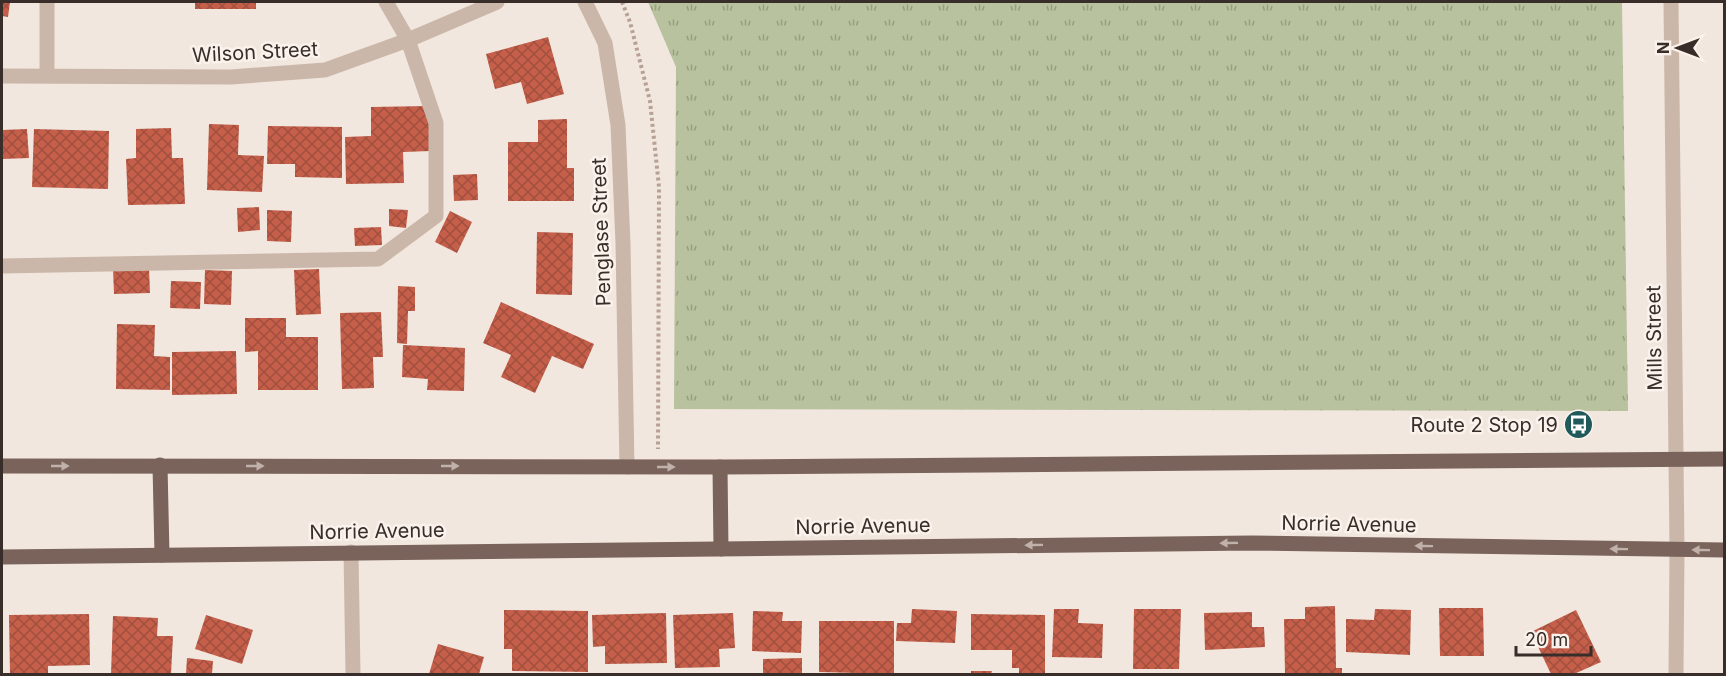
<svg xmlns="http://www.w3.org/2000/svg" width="1726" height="676" font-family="Inter,sans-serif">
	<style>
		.grass { fill: url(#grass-tufts) }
		.building { fill: url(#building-cross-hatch) }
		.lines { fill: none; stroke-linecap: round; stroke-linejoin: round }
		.path { stroke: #b7a094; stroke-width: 4; stroke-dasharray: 3 3; stroke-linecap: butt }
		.minor { stroke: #cbb7aa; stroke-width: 15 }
		.major { stroke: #7a635b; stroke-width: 15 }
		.oneway { fill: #c0b2aa }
		.labels { text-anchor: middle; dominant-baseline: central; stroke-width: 5; stroke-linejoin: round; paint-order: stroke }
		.street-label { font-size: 20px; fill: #382d29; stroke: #faf2eb }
		.poi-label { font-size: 20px; fill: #382d29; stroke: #faf2eb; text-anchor: end }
	</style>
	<defs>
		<pattern id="grass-tufts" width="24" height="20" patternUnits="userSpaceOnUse" patternTransform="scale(1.5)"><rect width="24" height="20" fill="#b8c29e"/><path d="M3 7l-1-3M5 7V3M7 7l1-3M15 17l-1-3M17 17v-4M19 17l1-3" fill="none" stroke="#979e81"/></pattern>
		<pattern id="building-cross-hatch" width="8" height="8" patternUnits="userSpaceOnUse" patternTransform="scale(1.5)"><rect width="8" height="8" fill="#c55f4a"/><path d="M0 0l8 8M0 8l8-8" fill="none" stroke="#a14f3e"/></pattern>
	</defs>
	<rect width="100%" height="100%" fill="#f2e7de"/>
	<!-- grass -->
	<path class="grass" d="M648 2H1622L1628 411 674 409 676 67Z"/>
	<!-- building -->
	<g class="building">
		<path d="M2 2H10L8 17 2 16Z"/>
		<rect x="195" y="2" width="61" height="7"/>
		<path d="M548 37 564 94 527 104 521 82 495 89 486 54Z"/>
		<path d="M429 106 430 151 403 152 404 183 346 184 345 137 371 136V107Z"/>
		<path d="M567 119V168H574V201H508V142H538V120Z"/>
		<path d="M209 124 239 125 238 155 264 156 262 192 207 190Z"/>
		<path d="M268 126 342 127V178L295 177V164H267Z"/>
		<path d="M171 128 172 158H183L185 204 128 205 126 159 136 158V129Z"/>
		<path d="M27 129 29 158 2 159V130Z"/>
		<path d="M34 129 109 131 108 189 32 187Z"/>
		<path d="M477 174 478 200 454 201 453 175Z"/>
		<path d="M259 207 260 230 238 232 237 208Z"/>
		<path d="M389 209 408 210 406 228 389 226Z"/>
		<path d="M267 210 292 211 291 242 267 241Z"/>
		<path d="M450 211 472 222 457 253 435 242Z"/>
		<path d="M381 227 382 245 355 246 354 228Z"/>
		<path d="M537 232 573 233 572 295 536 294Z"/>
		<path d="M149 268 150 293 114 294 113 269Z"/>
		<path d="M319 269 321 314 296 315 294 270Z"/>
		<path d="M205 270 232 271 231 305 204 304Z"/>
		<path d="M171 281 201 282 200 309 170 308Z"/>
		<path d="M398 286 415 287V311H408L407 344 397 343Z"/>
		<path d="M501 302 594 344 583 369 552 356 535 393 501 377 511 355 483 343Z"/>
		<path d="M381 312 383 357H373L374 388 342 389 340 313Z"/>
		<path d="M245 318H286V337H318V390H258V351L245 352Z"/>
		<path d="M117 324 155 325 154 356 170 357V390L116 389Z"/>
		<path d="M403 345 465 348 464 391 427 390 428 379 402 377Z"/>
		<path d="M236 351 237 394 172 395V352Z"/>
		<path d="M1335 606 1336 668H1342V674H1285L1284 619H1305V607Z"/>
		<path d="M1439 608H1483L1484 656H1440Z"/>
		<path d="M912 609 957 611 955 643 896 641 897 623H911Z"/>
		<path d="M1054 609H1079L1078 623 1103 624 1102 658 1052 657Z"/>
		<path d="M1134 609H1181L1179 669H1133Z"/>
		<path d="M1375 609 1411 610 1410 655 1346 652V619L1374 620Z"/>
		<path d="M504 610 588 611V672L512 671V649H504Z"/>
		<path d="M1576 610 1601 662 1574 674H1551L1531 632Z"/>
		<path d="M753 611 783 612 782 621H802L801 653 752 651Z"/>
		<path d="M1252 612V627H1264L1265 647 1205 650 1204 613Z"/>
		<path d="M666 613 667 663 605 664V646L593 647 592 615Z"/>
		<path d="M733 613 735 648 719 649 720 667 675 668 673 615Z"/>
		<path d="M89 614 90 665 48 666V674H10L9 615Z"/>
		<path d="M971 614 1045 615V674H1019V668H1012V650H971Z"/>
		<path d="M206 615 253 630 242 664 195 649Z"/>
		<path d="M113 616 158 618 157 636H173L171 674H111Z"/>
		<path d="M819 621H894V674L819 672Z"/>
		<path d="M438 644 484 657 479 674H429Z"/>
		<path d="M187 658 213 661 212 674H186Z"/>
		<path d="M802 658V673H763V659Z"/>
		<path d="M971 671H992L991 674H971Z"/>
	</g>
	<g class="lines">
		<!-- path -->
		<path class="path" d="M622 2 630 22 650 101 659 187 658 449"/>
		<!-- minor -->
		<g class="minor">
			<path d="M585 2 605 43 618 125 623 244 627 467"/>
			<path d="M1671 2 1677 550 1676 674"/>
			<path d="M47 75V2"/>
			<path d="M2 76 231 77 325 70 408 40 497 2"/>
			<path d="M2 266 378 259 436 216V123L408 40 386 2"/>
			<path d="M351 552 353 674"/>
		</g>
		<!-- major -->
		<g class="major">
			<path d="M160 465 162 555"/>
			<path d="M2 466 720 467 1724 459"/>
			<path d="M720 467 721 549"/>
			<path d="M2 557 1252 543 1724 550"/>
		</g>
	</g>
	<!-- one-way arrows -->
	<defs><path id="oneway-solid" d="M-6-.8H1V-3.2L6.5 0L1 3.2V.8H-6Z" transform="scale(1.5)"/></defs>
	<g class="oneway">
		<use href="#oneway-solid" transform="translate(60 466)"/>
		<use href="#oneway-solid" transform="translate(255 466)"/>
		<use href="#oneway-solid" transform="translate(450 466)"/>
		<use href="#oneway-solid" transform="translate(666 467)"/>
		<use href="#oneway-solid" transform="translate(1229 543) rotate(179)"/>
		<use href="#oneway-solid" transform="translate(1034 545) rotate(179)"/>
		<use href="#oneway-solid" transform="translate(1424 546) rotate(-179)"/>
		<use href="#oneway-solid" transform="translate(1619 549) rotate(-179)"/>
		<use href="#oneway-solid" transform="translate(1701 550) rotate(-179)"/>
	</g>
	<!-- icons -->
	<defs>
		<symbol id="bus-disc" viewBox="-11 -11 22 22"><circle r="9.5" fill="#1f5959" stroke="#faf2eb"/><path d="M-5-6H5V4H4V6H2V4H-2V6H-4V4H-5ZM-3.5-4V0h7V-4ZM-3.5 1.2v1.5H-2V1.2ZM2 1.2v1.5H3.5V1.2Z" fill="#fff"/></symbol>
	</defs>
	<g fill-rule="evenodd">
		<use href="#bus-disc" x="1562" y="408" width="33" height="33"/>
	</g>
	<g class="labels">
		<!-- street labels -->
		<g class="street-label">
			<text transform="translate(255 52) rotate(-3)">Wilson Street</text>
			<text transform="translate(601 232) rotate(-92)">Penglase Street</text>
			<text transform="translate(1654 338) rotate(-91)">Mills Street</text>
			<text transform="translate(1349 524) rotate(1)">Norrie Avenue</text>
			<text transform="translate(863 526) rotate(-1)">Norrie Avenue</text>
			<text transform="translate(377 531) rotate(-1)">Norrie Avenue</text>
		</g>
		<!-- poi labels -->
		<g class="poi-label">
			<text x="1558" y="425">Route 2 Stop 19</text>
		</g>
	</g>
	<!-- border -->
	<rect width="1726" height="676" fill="none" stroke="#382d29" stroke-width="6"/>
	<!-- north arrow -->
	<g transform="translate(1678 48) rotate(270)" stroke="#faf2eb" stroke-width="4.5" paint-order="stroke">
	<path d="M0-4.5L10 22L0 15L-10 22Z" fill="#382d29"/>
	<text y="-9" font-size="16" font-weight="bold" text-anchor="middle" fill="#382d29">N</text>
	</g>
	<!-- scale -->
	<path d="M1516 646v9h75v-9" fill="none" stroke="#382d29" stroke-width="3"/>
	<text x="1525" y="646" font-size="18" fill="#382d29" stroke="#faf2eb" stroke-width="4.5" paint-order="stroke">20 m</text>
</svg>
